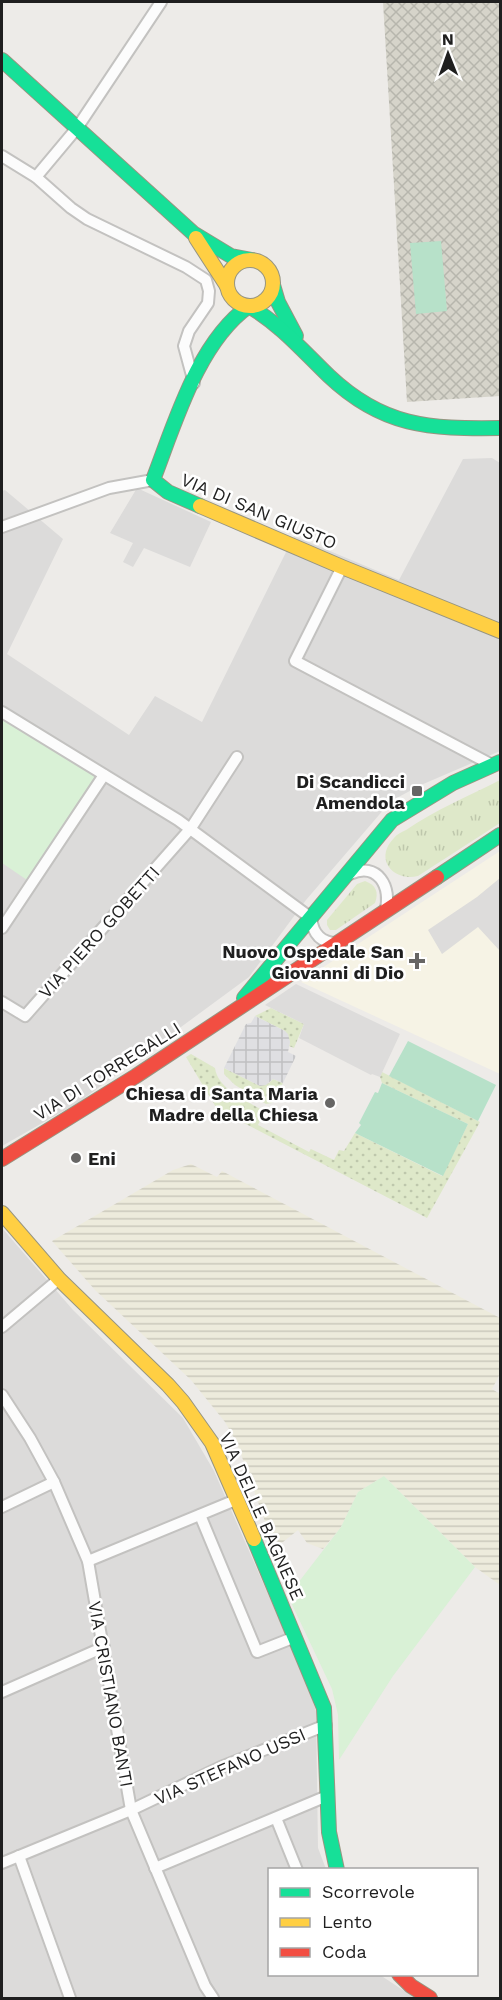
<svg xmlns="http://www.w3.org/2000/svg" width="502" height="2000" font-family="'Work Sans',sans-serif">
	<style>
		.residential { fill: #dcdbda }
		.education { fill: #f6f3e5 }
		.construction { fill: url(#construction-cross-hatch) }
		.farmland { fill: url(#farmland-rules) }
		.grass { fill: url(#grass-tufts) }
		.park { fill: #d9f1d6 }
		.garden { fill: url(#garden-dots) }
		.pitch { fill: #b7e1c9 }
		.parking { fill: #dddcdb }
		.plaza { fill: url(#plaza-grid) }
		.lines { fill: none; stroke-linecap: round; stroke-linejoin: round }
		.street-casing { stroke: #c3c2c0; stroke-width: 14 }
		.fast-casing { stroke: #979581; stroke-width: 16 }
		.slow-casing { stroke: #979581; stroke-width: 16 }
		.jam-casing { stroke: #979581; stroke-width: 16 }
		.street { stroke: #fcfcfc; stroke-width: 10 }
		.fast { stroke: #16e098; stroke-width: 14 }
		.slow { stroke: #ffcf43; stroke-width: 14 }
		.jam { stroke: #f24e42; stroke-width: 14 }
		.poi-dot { fill: #676665; stroke: #fff; stroke-width: 2 }
		.labels { text-anchor: middle; dominant-baseline: central; stroke-width: 5; stroke-linejoin: round; paint-order: stroke }
		.street-label { font-size: 18px; fill: #1f1f1f; stroke: #fff }
		.poi-label { font-size: 18px; font-weight: bold; fill: #1f1f1f; stroke: #fff; text-anchor: end }
	</style>
	<defs>
		<pattern id="construction-cross-hatch" width="8" height="8" patternUnits="userSpaceOnUse" patternTransform="scale(1.5)"><rect width="8" height="8" fill="#d6d4ca"/><path d="M0 0l8 8M0 8l8-8" fill="none" stroke="#b7b6ad"/></pattern>
		<pattern id="farmland-rules" width="6" height="5" patternUnits="userSpaceOnUse" patternTransform="scale(1.5)"><rect width="6" height="5" fill="#edebdc"/><path d="M0 2.5h6" fill="none" stroke="#cbc9bc"/></pattern>
		<pattern id="grass-tufts" width="24" height="20" patternUnits="userSpaceOnUse" patternTransform="scale(1.5)"><rect width="24" height="20" fill="#dee8c9"/><path d="M3 7l-1-3M5 7V3M7 7l1-3M15 17l-1-3M17 17v-4M19 17l1-3" fill="none" stroke="#bec7ac"/></pattern>
		<pattern id="garden-dots" width="8" height="8" patternUnits="userSpaceOnUse" patternTransform="scale(1.5)"><rect width="8" height="8" fill="#dee8c9"/><path d="M2 2h.1M6 6h.1" fill="none" stroke="#bec7ac" stroke-width="1.8" stroke-linecap="round"/></pattern>
		<pattern id="plaza-grid" width="8" height="8" patternUnits="userSpaceOnUse" patternTransform="scale(1.5)"><rect width="8" height="8" fill="#dfdfe2"/><path d="M0 4h8M4 0v8" fill="none" stroke="#bfbfc1"/></pattern>
	</defs>
	<rect width="100%" height="100%" fill="#edebe8"/>
	<!-- residential -->
	<g class="residential">
		<path d="M492 458 500 463V751L421 785 391 801 306 900 249 977 79 1102 2 1146V491L5 490 63 539 7 654 129 735 155 696 202 722 294 536 399 580 463 459Z"/>
		<path d="M137 488 211 522 190 567 144 548 133 567 123 562 133 543 110 533Z"/>
		<path d="M2 1228 73 1310 183 1418 214 1471 306 1681 316 1711 318 1848 326 1869 270 1870V1974L380 1975 415 1998H2Z"/>
	</g>
	<!-- education -->
	<path class="education" d="M500 851V1074L301 982 364 940Z"/>
	<!-- construction -->
	<path class="construction" d="M383 2H500V396L407 402Z"/>
	<!-- farmland -->
	<path class="farmland" d="M191 1164 217 1177 222 1171 500 1318V1374L492 1389 500 1394V1585L475 1567 384 1476 358 1492 341 1527 323 1549 307 1543 298 1530 283 1542 273 1544 237 1443 225 1422 191 1380 95 1290 52 1241 173 1170Z"/>
	<!-- grass -->
	<g class="grass">
		<path d="M500 780V823L418 876C392 882 374 858 394 838 397 834 402 832 406 830 435 810 469 796 500 780Z"/>
		<path d="M365 881C376 885 379 892 375 903L336 930H330L327 925V920L357 884Z"/>
	</g>
	<!-- park -->
	<g class="park">
		<path d="M2 720 96 776 27 880 2 863Z"/>
		<path d="M384 1476 475 1567 393 1676 339 1760 338 1715 332 1689 288 1596 341 1527 358 1492Z"/>
	</g>
	<!-- garden -->
	<g class="garden">
		<path d="M271 1008 304 1024 294 1048 289 1046 290 1042 285 1031 255 1016Z"/>
		<path d="M191 1054 215 1068C218 1089 244 1099 262 1110L264 1112 258 1125 309 1152 311 1149 334 1160 339 1150 344 1151 355 1133 442 1176 468 1124 382 1083 380 1077 382 1072 480 1122 427 1218 217 1109 186 1057Z"/>
		<path d="M224 1068 260 1086 269 1083 273 1079 283 1083 272 1103 266 1104 235 1085 224 1074Z"/>
	</g>
	<!-- pitch -->
	<g class="pitch">
		<path d="M441 241 447 311 416 314 410 243Z"/>
		<path d="M408 1041 496 1085 478 1121 389 1076Z"/>
		<path d="M382 1083 468 1124 443 1176 355 1133 361 1125 359 1123 375 1092 378 1093Z"/>
	</g>
	<!-- parking -->
	<g class="parking">
		<path d="M500 878V951L478 927 442 954 428 930 477 897Z"/>
		<path d="M296 984 400 1034 380 1077 372 1074 371 1075 299 1038 304 1024 265 1005Z"/>
	</g>
	<!-- plaza -->
	<path class="plaza" d="M255 1016 285 1031 288 1034 290 1042 288 1052 296 1056 283 1083 273 1079 266 1085 260 1086 224 1068 246 1024 251 1023Z"/>
	<g class="lines">
		<defs>
			<g id="street">
				<path d="M2 156 36 177 71 208 87 219 186 267 206 280 209 291 208 303 189 331 184 346 194 383"/>
				<path d="M36 177 77 128 161 2"/>
				<path d="M2 527 109 488 153 480"/>
				<path d="M342 567 295 661 492 765"/>
				<path d="M2 712 178 820 311 918C313 934 321 943 337 943"/>
				<path d="M350 874C377 861 393 887 385 912"/>
				<path d="M2 928 104 775"/>
				<path d="M2 1002 25 1016 191 828 237 757"/>
				<path d="M2 1327 59 1279"/>
				<path d="M2 1395 30 1438 54 1482 88 1561 131 1810 205 1986 213 1998"/>
				<path d="M2 1507 54 1482"/>
				<path d="M200 1515 257 1652 295 1637"/>
				<path d="M88 1561 238 1499"/>
				<path d="M2 1692 104 1647"/>
				<path d="M276 1818 297 1870"/>
				<path d="M19 1856 70 1998"/>
				<path d="M2 1863 131 1810 221 1767 326 1725"/>
				<path d="M155 1868 327 1796"/>
			</g>
			<g id="fast">
				<path d="M2 60 193 233 231 256 252 260"/>
				<path d="M273 285 278 302 296 336"/>
				<path d="M249 306C281 325 303 351 329 376 383 427 429 429 500 428"/>
				<path d="M200 506 168 492 153 480C175 423 198 342 249 306"/>
				<path d="M437 877 500 835"/>
				<path d="M244 998 392 820 453 783 500 762"/>
				<path d="M254 1539 324 1708 329 1832 337 1870"/>
			</g>
			<g id="slow">
				<path d="M196 238 227 286"/>
				<circle cx="250" cy="283" r="23"/>
				<path d="M200 506 342 567 500 631"/>
				<path d="M2 1213 59 1279 168 1385 183 1402 212 1443 254 1539"/>
			</g>
			<g id="jam">
				<path d="M2 1159 136 1076 437 877"/>
				<path d="M399 1974 411 1986 430 1998"/>
			</g>
		</defs>
		<!-- street casing -->
		<use href="#street" class="street-casing"/>
		<!-- fast casing -->
		<use href="#fast" class="fast-casing"/>
		<!-- slow casing -->
		<use href="#slow" class="slow-casing"/>
		<!-- jam casing -->
		<use href="#jam" class="jam-casing"/>
		<!-- street -->
		<use href="#street" class="street"/>
		<!-- fast -->
		<use href="#fast" class="fast"/>
		<!-- slow -->
		<use href="#slow" class="slow"/>
		<!-- jam -->
		<use href="#jam" class="jam"/>
	</g>
	<!-- markers -->
	<g class="poi-dot">
		<rect x="411" y="785" width="12" height="12" rx="3"/>
		<path d="M414 952h6v6h6v6h-6v6h-6v-6h-6v-6h6z"/>
		<circle cx="330" cy="1103" r="6"/>
		<circle cx="76" cy="1158" r="6"/>
	</g>
	<g class="labels">
		<!-- street labels -->
		<g class="street-label">
			<text transform="translate(259 511) rotate(23)">VIA DI SAN GIUSTO</text>
			<text transform="translate(99 932) rotate(-48)">VIA PIERO GOBETTI</text>
			<text transform="translate(107 1071) rotate(-32)">VIA DI TORREGALLI</text>
			<text transform="translate(262 1516) rotate(66)">VIA DELLE BAGNESE</text>
			<text transform="translate(111 1694) rotate(80)">VIA CRISTIANO BANTI</text>
			<text transform="translate(230 1766) rotate(-24)">VIA STEFANO USSI</text>
		</g>
		<!-- poi labels -->
		<g class="poi-label">
			<text x="405" y="781">Di Scandicci<tspan x="405" dy="21">Amendola</tspan></text>
			<text x="404" y="951">Nuovo Ospedale San<tspan x="404" dy="21">Giovanni di Dio</tspan></text>
			<text x="318" y="1093">Chiesa di Santa Maria<tspan x="318" dy="21">Madre della Chiesa</tspan></text>
			<text x="88" y="1158" text-anchor="start">Eni</text>
		</g>
	</g>
	<!-- border -->
	<rect width="502" height="2000" fill="none" stroke="#1f1f1f" stroke-width="6"/>
	<!-- legend -->
	<rect x="268" y="1868" width="210" height="108" fill="#ffffff" stroke="#a5a5a5" stroke-width="1.5"/>
	<rect x="280" y="1888" width="30" height="9" fill="#16e098" stroke="#a5a5a5" stroke-width="1.5"/>
	<text x="322" y="1898" font-size="18" fill="#1f1f1f">Scorrevole</text>
	<rect x="280" y="1918" width="30" height="9" fill="#ffcf43" stroke="#a5a5a5" stroke-width="1.5"/>
	<text x="322" y="1928" font-size="18" fill="#1f1f1f">Lento</text>
	<rect x="280" y="1948" width="30" height="9" fill="#f24e42" stroke="#a5a5a5" stroke-width="1.5"/>
	<text x="322" y="1958" font-size="18" fill="#1f1f1f">Coda</text>
	<!-- north arrow -->
	<g transform="translate(448 54) rotate(359)" stroke="#ffffff" stroke-width="4.5" paint-order="stroke">
	<path d="M0-4.5L10 22L0 15L-10 22Z" fill="#1f1f1f"/>
	<text y="-9" font-size="16" font-weight="bold" text-anchor="middle" fill="#1f1f1f">N</text>
	</g>
</svg>
